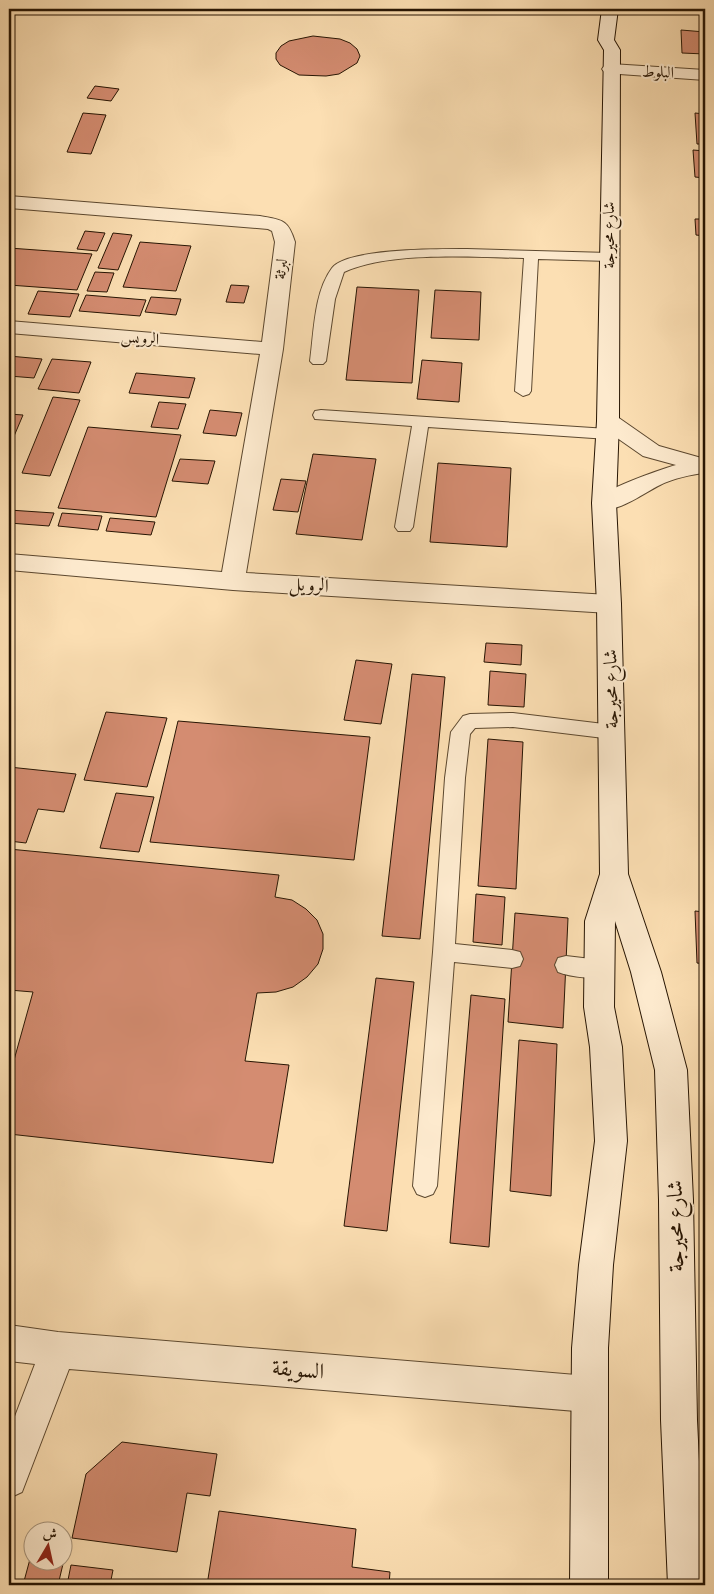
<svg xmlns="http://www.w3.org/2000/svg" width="714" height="1594" font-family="'Libre Bodoni',Amiri,serif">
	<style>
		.building { fill: #d48c71; stroke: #271503 }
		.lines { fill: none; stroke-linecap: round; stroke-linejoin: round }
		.lane-casing { stroke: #5c482f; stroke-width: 2 }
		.street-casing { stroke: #5c482f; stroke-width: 2 }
		.secondary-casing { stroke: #271503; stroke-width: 2 }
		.lane { fill: #fdeace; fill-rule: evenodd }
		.street { fill: #fdeace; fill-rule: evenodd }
		.secondary { fill: #fdeace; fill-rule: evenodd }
		.labels { text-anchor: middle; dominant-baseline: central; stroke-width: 4; stroke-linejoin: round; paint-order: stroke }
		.far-street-label { font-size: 16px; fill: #271503; stroke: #fdeace }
		.street-label { font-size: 19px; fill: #271503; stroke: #fdeace }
		.near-street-label { font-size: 22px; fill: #271503; stroke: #fdeace }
	</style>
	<rect width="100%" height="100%" fill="#fcdfb3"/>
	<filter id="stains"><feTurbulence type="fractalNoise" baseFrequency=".004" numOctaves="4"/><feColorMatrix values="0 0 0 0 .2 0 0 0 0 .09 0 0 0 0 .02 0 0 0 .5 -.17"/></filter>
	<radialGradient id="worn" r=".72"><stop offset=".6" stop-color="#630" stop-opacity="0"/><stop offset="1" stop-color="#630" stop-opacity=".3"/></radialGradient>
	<!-- building -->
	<g class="building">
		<path d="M681 30 705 32V54L682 53Z"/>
		<path d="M313 36 340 39 350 43 357 49 360 56 357 63 339 74 326 76 299 75 280 65 276 59V53L281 46 289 41Z"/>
		<path d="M95 86 119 89 111 101 87 98Z"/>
		<path d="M83 113 106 115 91 154 67 152Z"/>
		<path d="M695 113 705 114V144H697Z"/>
		<path d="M693 150 705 151V178L695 177Z"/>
		<path d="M695 219H705V236L696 235Z"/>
		<path d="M85 231 105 233 97 251 77 249Z"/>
		<path d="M113 233 132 235 118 270 98 268Z"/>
		<path d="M140 242 191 246 176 291 123 287Z"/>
		<path d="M9 248 92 254 77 290 9 285Z"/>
		<path d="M95 272 114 273 107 292 87 291Z"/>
		<path d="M231 285 249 286 244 303 226 302Z"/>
		<path d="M357 287 419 290 412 383 346 380Z"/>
		<path d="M435 290 481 292 479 340 431 338Z"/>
		<path d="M38 291 79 294 70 317 28 314Z"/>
		<path d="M86 295 146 300 140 316 79 311Z"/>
		<path d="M151 297 181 299 176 315 145 312Z"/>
		<path d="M701 328 705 329V352H702Z"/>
		<path d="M9 356 42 359 34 378 9 376Z"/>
		<path d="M52 359 91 362 79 393 38 389Z"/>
		<path d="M422 360 462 363 459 402 417 399Z"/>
		<path d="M136 373 195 378 189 398 129 393Z"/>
		<path d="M53 397 80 400 50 476 22 473Z"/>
		<path d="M159 402 186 404 178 429 151 427Z"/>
		<path d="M210 410 242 413 236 436 203 433Z"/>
		<path d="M9 414 23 415 9 448Z"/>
		<path d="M88 427 181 435 156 517 58 508Z"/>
		<path d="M313 454 376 459 362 540 296 534Z"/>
		<path d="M180 459 215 461 208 484 172 481Z"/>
		<path d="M438 463 511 468 507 547 430 542Z"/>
		<path d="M281 479 306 481 298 512 273 510Z"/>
		<path d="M9 510 54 513 49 526 9 523Z"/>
		<path d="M62 513 102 516 98 530 58 526Z"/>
		<path d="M110 518 155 522 151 535 106 531Z"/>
		<path d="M486 643 522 645 521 665 484 662Z"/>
		<path d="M356 660 392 664 381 724 344 720Z"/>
		<path d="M490 671 526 674 524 707 488 705Z"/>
		<path d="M412 674 445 677 420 939 382 936Z"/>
		<path d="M106 712 167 718 147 787 84 780Z"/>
		<path d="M178 721 370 737 354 860 150 842Z"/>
		<path d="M488 739 523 742 516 889 478 886Z"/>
		<path d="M9 767 76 774 64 812 38 809 26 843 9 841Z"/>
		<path d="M116 793 154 797 139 852 100 848Z"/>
		<path d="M9 849 279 875 275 897 292 900 306 909 317 920 323 934V949L318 964 307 977 293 987 276 992 257 993 245 1061 289 1065 273 1163 9 1134V1078L33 992 9 990Z"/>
		<path d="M476 894 505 897 502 945 473 942Z"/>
		<path d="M695 911 705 912V964L697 963Z"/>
		<path d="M515 913 568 918 563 1028 508 1022Z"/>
		<path d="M376 978 414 982 387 1231 344 1226Z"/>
		<path d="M471 995 505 999 489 1247 450 1243Z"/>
		<path d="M519 1040 557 1044 551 1196 510 1191Z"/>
		<path d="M122 1442 217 1454 210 1496 187 1493 177 1552 72 1538 86 1474Z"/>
		<path d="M219 1511 356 1529 352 1567 390 1572 389 1585H207Z"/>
		<path d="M30 1559 32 1562 63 1564 58 1585H23Z"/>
		<path d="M71 1565 113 1570 110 1585H67Z"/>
	</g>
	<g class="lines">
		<defs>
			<g id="lane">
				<path d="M467 249 609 253 616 257 609 261 538 259 531 391 529 394 523 396 515 391 524 258C472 257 390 251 344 272L335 299 326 361 323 364H313L310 361C314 332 314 292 332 268 348 248 440 249 467 249Z"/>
				<path d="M321 410 608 429 614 430 616 434 614 438 608 439 428 427 413 527 410 531H398L395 527 412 426 315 419 313 415 315 411Z"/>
				<path d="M513 713 612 725 619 727 622 732 619 737 612 739 513 727 475 728 470 734 465 778 455 944 512 950 520 952 523 959 520 966 512 968 454 962 437 1186 433 1194 425 1197 417 1194 413 1186 433 952 445 778 451 732 463 716 470 714Z"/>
				<path d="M566 956 608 961 611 968 608 975C594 980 572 977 558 972L555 965 558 958Z"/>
			</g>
			<g id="street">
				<path d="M611 64 705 70V80L605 73 602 69 605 65Z"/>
				<path d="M9 196 260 216C282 220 288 219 295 242L283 349 246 573 609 595 618 598 621 604 618 610 609 613 233 590 9 570V554L222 572 260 354 9 333V321L262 342 275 242 272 231 268 229 9 208Z"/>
				<path d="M608 414 616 416 659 446 705 459V473C692 474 672 479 660 485 642 494 617 514 596 509L592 503C601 490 659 470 676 465L643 456 600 426 597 421 600 416Z"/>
				<path d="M9 1325 58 1332 588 1376 601 1381 606 1394 601 1407 588 1412 69 1369 22 1492 9 1498V1432L35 1364 9 1361Z"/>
			</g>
			<path id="secondary" d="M602 9H618L614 40 620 50 619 421 616 503 621 604 628 874 661 972 687 1070 693 1200 697 1420 705 1585H668L661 1420 659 1200 655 1070 631 972 615 921 614 1007 622 1047 627 1141 613 1265 608 1348V1585H570L572 1348 579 1265 595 1141 590 1047 584 1007 585 921 600 874 597 604 592 503 597 421 604 50 598 40Z"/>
		</defs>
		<!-- lane casing -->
		<use href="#lane" class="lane-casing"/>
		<!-- street casing -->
		<use href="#street" class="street-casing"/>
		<!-- secondary casing -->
		<use href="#secondary" class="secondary-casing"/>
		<!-- lane -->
		<use href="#lane" class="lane"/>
		<!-- street -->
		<use href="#street" class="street"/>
		<!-- secondary -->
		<use href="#secondary" class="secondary"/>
	</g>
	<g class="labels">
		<!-- far-street labels -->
		<g class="far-street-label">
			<text transform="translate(658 72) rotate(3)">البلوط</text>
			<text transform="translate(609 235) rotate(-90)">شارع محيرجة</text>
			<text transform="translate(281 269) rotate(-83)">لبرثة</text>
			<text transform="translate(140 338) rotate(5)">الرويس</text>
		</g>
		<!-- street labels -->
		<g class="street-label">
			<text transform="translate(309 585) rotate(4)">الرويل</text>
			<text transform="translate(611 689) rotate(-91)">شارع محيرجة</text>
		</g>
		<!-- near-street labels -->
		<g class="near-street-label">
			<text transform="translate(676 1226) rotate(-91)">شارع محيرجة</text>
			<text transform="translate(298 1370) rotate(5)">السويقة</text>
		</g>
	</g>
	<!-- margin -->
	<rect width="714" height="1594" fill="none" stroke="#fcdfb3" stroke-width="30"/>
	<rect x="10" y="10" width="694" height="1574" fill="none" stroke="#271503" stroke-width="2.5"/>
	<rect x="15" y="15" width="684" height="1564" fill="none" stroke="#271503"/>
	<!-- north arrow -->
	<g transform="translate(48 1546) rotate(9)"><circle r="24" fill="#fdeace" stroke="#a7957d"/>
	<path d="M0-4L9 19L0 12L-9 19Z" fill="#8f2418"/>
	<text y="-8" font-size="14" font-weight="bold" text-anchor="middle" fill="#271503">ش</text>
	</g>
	<rect width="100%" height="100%" filter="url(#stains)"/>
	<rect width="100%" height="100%" fill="url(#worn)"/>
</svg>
